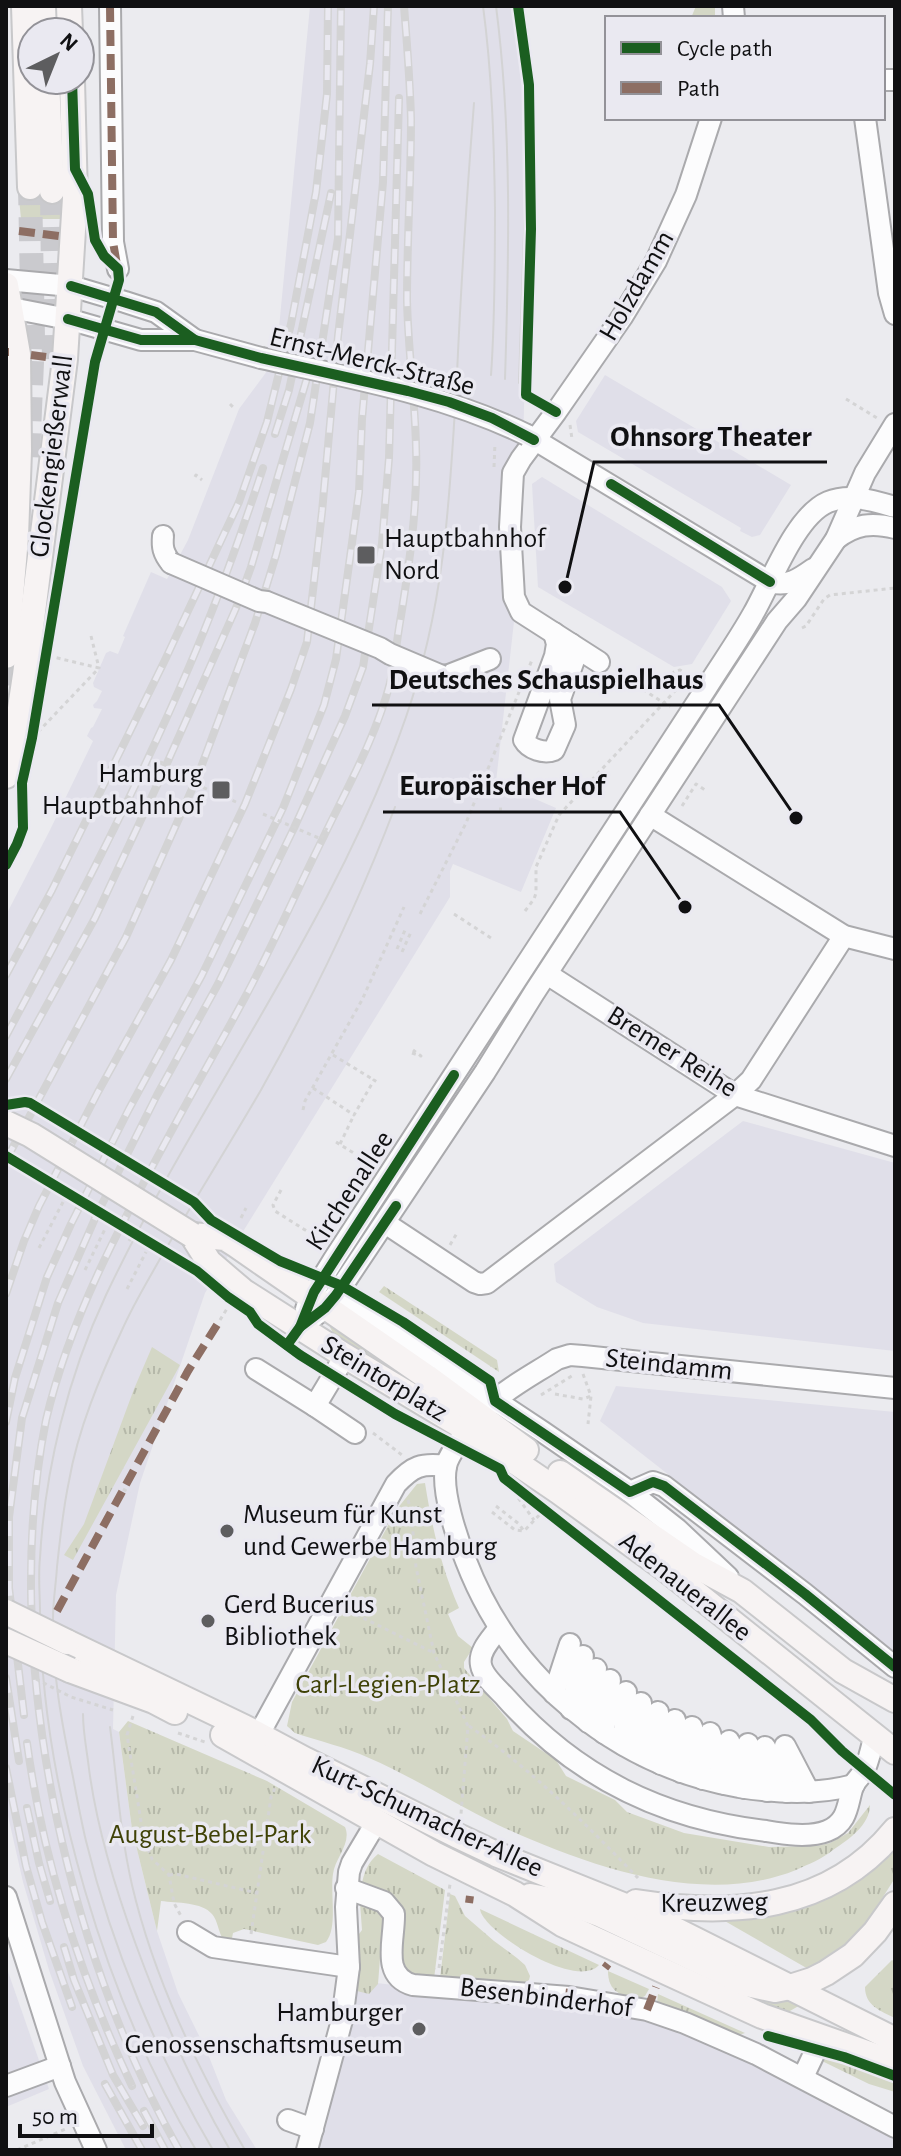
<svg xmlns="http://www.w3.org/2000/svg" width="901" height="2156" font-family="'Alegreya Sans',sans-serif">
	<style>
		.built { fill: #e0dfe9 }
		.grass { fill: url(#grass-tufts) }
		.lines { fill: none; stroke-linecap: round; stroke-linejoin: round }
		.major-tunnel { stroke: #cacace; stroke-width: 24; stroke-dasharray: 24 12; stroke-linecap: butt }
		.minor-casing { stroke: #aaaaad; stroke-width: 24 }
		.major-casing { stroke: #c8c8ca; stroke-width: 28 }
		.path { stroke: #d4d4d5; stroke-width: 3; stroke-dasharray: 4 4; stroke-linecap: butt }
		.minor { stroke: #fcfcfd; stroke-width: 20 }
		.major { stroke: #f7f3f3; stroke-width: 24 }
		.tram { stroke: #d3d3d4; stroke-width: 2 }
		.rail-casing { stroke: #d3d3d4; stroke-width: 8 }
		.rail { stroke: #eae9f1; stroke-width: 5; stroke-dasharray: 15; stroke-linecap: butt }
		.minor-bridge-casing { stroke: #aaaaad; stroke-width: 24; stroke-linecap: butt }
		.major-bridge-casing { stroke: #c8c8ca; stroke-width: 28; stroke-linecap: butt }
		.path-bridge { stroke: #d4d4d5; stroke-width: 3; stroke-dasharray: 4 4; stroke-linecap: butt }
		.minor-bridge { stroke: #fcfcfd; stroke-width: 20 }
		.major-bridge { stroke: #f7f3f3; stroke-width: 24 }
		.quiet { stroke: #8d6e63; stroke-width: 8; stroke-dasharray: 16 8; stroke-linecap: butt }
		.cycleway-casing { stroke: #eae9f1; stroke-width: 15 }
		.cycleway { stroke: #1b5e20; stroke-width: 10 }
		.poi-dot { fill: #5d5d5f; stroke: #eae9f1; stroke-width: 3 }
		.labels { text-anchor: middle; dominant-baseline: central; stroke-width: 7; stroke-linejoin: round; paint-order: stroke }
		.street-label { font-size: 28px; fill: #101012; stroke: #eae9f1 }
		.poi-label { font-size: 28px; fill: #101012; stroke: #eae9f1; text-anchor: start }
		.park-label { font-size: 28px; fill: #3f4207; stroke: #eae9f1 }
		.leader { fill: none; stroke: #101012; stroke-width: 3 }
		.callout-dot { fill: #101012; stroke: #eae9f1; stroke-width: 3 }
		.callout-label { font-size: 30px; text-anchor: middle; font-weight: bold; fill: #101012; stroke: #eae9f1; stroke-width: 7; stroke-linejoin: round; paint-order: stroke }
	</style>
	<defs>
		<pattern id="grass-tufts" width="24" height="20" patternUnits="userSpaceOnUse" patternTransform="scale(2)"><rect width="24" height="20" fill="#d4d7c6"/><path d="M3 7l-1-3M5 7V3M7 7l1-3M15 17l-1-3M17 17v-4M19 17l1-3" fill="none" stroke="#b5b8a9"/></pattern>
	</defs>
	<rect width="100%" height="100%" fill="#ebebef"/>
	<!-- built -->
	<g class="built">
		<path d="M310 6H524L532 88 520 568 496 782 556 808 521 892 453 864 450 871V897L205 1293 140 1483 116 1595 113 1729 119 1732 132 1829 157 1931 178 1993 208 2054 226 2100 257 2150H126L83 2066 49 1970 23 1882 6 1807V915L50 830 93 741 87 736 91 728 93 727 102 709 94 708 93 705 97 701 102 691 94 687 93 683 106 653 110 651 118 654 125 637 123 636 151 572 167 579 188 540 239 409 276 359Z"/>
		<path d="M605 375 791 485 760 535 752 537 740 531 741 528 578 432 576 421Z"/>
		<path d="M542 477 722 587 731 601 692 664 674 667 538 587 532 484Z"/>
		<path d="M743 1121 895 1163V1351L643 1323 597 1307 556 1282 554 1264Z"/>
		<path d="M616 1386 895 1412V1652L600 1421Z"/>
		<path d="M6 1966 49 2089 6 2107Z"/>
		<path d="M358 1981 548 2002 656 2021 722 2048 895 2137V2150H319Z"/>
	</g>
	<!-- grass -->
	<g class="grass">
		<path d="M696 6H715V18H691Z"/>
		<path d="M18 188H64V201L60 219H21Z"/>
		<path d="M384 1286 497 1360 499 1372 379 1292Z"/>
		<path d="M333 1320 443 1404 341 1339 333 1333 330 1327Z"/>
		<path d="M152 1347 180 1365 73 1560 64 1555 84 1524 134 1389Z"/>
		<path d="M425 1483C432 1527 441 1567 459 1608L448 1614 458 1636 473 1648 464 1662V1668L507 1719 513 1731 556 1760 566 1776 615 1800 627 1812 684 1833 769 1847 817 1846 830 1843 848 1833 870 1805C870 1825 848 1840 833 1850 822 1859 809 1864 796 1870 702 1908 585 1865 498 1825 455 1804 413 1777 369 1758 345 1747 319 1741 295 1733L287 1726 292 1702 397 1509 417 1484Z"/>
		<path d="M128 1721 267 1781 345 1827C352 1843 335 1858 333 1874 330 1894 338 1927 326 1942L318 1945 244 1929 233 1933 231 1943 223 1939C218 1931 218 1921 212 1914 202 1902 177 1903 161 1901L157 1931 132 1829 119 1732Z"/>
		<path d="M895 1846V1878L862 1930 843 1949 810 1970 723 1920 764 1918 823 1899 853 1881Z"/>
		<path d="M378 1854 445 1890 434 1979 412 1977 398 1965 402 1911 361 1887C364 1873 367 1863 378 1854Z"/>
		<path d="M450 1894 455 1896 465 1916 494 1941 517 1958 525 1965 530 1976 529 1980 524 1984 440 1978Z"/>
		<path d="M360 1903 379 1911 383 1920 378 1984 369 1994 357 1991 359 1934 362 1930Z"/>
		<path d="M480 1909 599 1965C576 1991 482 1931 480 1909Z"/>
		<path d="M593 1924 741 1994 755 1998 770 1999 789 1996 802 2004 783 2015 592 1925Z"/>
		<path d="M892 1960 895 1962V2018C881 2011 865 2006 865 1987Z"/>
		<path d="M608 1971 649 1989 645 1996 639 1999C621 1996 608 1992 608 1971Z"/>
		<path d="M658 1994 745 2033 736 2036 660 2005 657 2003Z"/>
		<path d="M825 2054 895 2079V2092L869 2084 824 2062 821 2058Z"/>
	</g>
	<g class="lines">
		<!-- major-tunnel -->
		<g class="major-tunnel">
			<path d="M52 191 54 366"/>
			<path d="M28 457 33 338 30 187"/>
			<path d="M6 685 13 637"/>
		</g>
		<defs>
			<g id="minor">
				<path d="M110 6 113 242 118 269"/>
				<path d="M733 6 734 18"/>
				<path d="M883 80H895"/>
				<path d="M865 118 889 293 895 314"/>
				<path d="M6 280 71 286 125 302 156 312 195 340"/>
				<path d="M6 307 68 319 141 340H195L261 358"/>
				<path d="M527 435 770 582C788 587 799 579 813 569"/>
				<path d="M163 536C162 547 163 553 171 563"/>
				<path d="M836 539C855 524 872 522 895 528"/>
				<path d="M554 633 557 644 555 656 524 740C529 749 544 754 554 750L565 725 560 699 574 660 575 651 571 644"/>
				<path d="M599 662 521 612 514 597 510 527 513 473 521 459 556 412 622 317 656 261 686 195 711 118"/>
				<path d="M442 676 449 675 490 659"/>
				<path d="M650 815 844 936 895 949"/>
				<path d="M547 974 735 1095 895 1146"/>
				<path d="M385 1223 474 1282 480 1284 487 1283 735 1095 751 1080 844 936"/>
				<path d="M336 1295 543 1432 630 1492 677 1529 728 1577"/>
				<path d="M306 1309 310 1298 334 1259 707 687C722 663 739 639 753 614 771 583 795 516 828 502 850 493 874 501 895 507"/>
				<path d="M300 1327 325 1308 336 1295 485 1072 534 993 777 621 796 599 836 539 865 473 895 424"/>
				<path d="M256 1369 315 1406 345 1356"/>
				<path d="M315 1406 355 1433"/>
				<path d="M630 1492 653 1482 664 1486 805 1594 895 1667"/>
				<path d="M499 1628C492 1638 478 1651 481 1665 483 1677 498 1689 506 1698 576 1777 662 1819 766 1831 784 1834 809 1838 827 1831 849 1822 847 1804 853 1786 855 1781 861 1776 864 1771 869 1761 871 1747 875 1736"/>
				<path d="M554 1693 570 1644"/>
				<path d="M641 1703 643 1755"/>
				<path d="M571 1709 583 1656"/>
				<path d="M658 1712 661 1764"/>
				<path d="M675 1720 681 1772"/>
				<path d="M588 1722 596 1669"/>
				<path d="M692 1727 703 1779"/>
				<path d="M604 1733 610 1680"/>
				<path d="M710 1733 725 1784"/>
				<path d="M729 1741 745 1788"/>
				<path d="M748 1744 767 1791"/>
				<path d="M624 1745 626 1692"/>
				<path d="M785 1746 809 1792"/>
				<path d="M252 1747 396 1484C413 1466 421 1463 446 1466"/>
				<path d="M765 1747 787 1792"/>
				<path d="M854 1785C816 1795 778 1793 739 1787 615 1765 511 1678 466 1561 457 1538 441 1491 446 1467 447 1458 455 1448 460 1440 468 1429 477 1417 487 1407 507 1388 534 1374 557 1359L570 1355 583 1356 895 1388"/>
				<path d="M346 1888 384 1902 394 1914C395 1939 380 1976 413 1985L569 1997 647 2010 685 2023 756 2054 895 2127"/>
				<path d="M6 1897 65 2082 96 2150"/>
				<path d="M188 1932 213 1947 349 1967"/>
				<path d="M803 2077 822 2037"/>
				<path d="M6 2086 60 2066"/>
				<path d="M288 2120 313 2129"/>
				<path d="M307 2150 342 2020 349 1967 346 1907 349 1872 352 1863 377 1821"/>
			</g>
			<g id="major">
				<path d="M24 6 30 187"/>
				<path d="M43 6 44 32"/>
				<path d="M69 6 70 32"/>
				<path d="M47 80 52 191"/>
				<path d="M6 285 18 354 19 451 16 537 6 656"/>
				<path d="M6 776 16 735 25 675 65 359 75 198 72 80"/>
				<path d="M192 1235 209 1262 243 1291 345 1356 468 1430 558 1491 668 1571 895 1752"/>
				<path d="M192 1235 225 1238 236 1245 427 1377 526 1450"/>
				<path d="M560 1473 692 1564 742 1591 843 1671 895 1700"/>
				<path d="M67 1642 244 1727 306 1760 458 1836 496 1854 640 1912 895 2040"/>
				<path d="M70 1670 154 1701 175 1712"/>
				<path d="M223 1735 434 1854 515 1894 562 1924 590 1937 762 2016 895 2063"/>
				<path d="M530 1896 571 1904 599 1914 747 1984 775 1990 790 1987 812 1980 826 1973 853 1955 875 1932 895 1904"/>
				<path d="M636 1902C732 1917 829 1911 895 1830"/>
			</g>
		</defs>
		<!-- minor casing -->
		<use href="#minor" class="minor-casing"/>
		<!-- major casing -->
		<use href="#major" class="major-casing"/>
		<!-- path -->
		<g class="path">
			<path d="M846 399 877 418"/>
			<path d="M230 404 234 408"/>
			<path d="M570 425 572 439"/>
			<path d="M494 467 495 443"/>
			<path d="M195 477 196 475 202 480"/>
			<path d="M802 628 806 626 824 599 830 595 895 588"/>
			<path d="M91 636 99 668"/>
			<path d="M616 672 670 707"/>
			<path d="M660 686 674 672 680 670 689 676"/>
			<path d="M664 689 680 670"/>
			<path d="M38 732 99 668 49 656"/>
			<path d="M682 806 696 784 705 790"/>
			<path d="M499 809H502"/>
			<path d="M525 911 534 899 536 893V867L559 815 689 676"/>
			<path d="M420 914 466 823 532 660"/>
			<path d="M454 914 491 938"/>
			<path d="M397 949 405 930"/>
			<path d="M402 952 411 932"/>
			<path d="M412 1053 421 1056 413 1050"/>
			<path d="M333 1055 374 1080"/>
			<path d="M313 1088 354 1115 374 1080 377 1082"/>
			<path d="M303 1110 305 1101 362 1000 404 907"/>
			<path d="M336 1142 360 1157 369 1170"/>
			<path d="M340 1144 354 1115"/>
			<path d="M355 1178H359"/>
			<path d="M281 1190 273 1205 275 1211 313 1235"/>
			<path d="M47 1192 56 1176 55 1175"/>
			<path d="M241 1218 246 1208"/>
			<path d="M129 1241 137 1227"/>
			<path d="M450 1245 457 1233"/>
			<path d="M39 1248 63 1202"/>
			<path d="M85 1270 106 1227"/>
			<path d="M127 1289 146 1252"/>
			<path d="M220 1320 228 1307"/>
			<path d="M583 1374 591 1396 588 1424"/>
			<path d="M555 1394 583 1399 591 1396"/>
			<path d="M541 1395 575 1374"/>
			<path d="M373 1433 402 1455"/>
			<path d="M509 1485 534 1520"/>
			<path d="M123 1489 130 1493"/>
			<path d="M408 1500 411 1510 416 1567 434 1653 468 1726 461 1814"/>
			<path d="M496 1506 519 1524 524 1531 545 1509"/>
			<path d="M492 1512 515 1530 524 1531"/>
			<path d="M349 1611 432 1652"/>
			<path d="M133 1716 127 1735 144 1840 152 1859 169 1875 174 1903 181 1916"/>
			<path d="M469 1726C532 1770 585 1823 638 1878"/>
			<path d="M178 1733 205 1742"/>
			<path d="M169 1875 176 1874 257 1893"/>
			<path d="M251 1934 271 1797 275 1788"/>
			<path d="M439 1968 450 1884"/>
			<path d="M17 2150 68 2128"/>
		</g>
		<!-- minor -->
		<use href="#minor" class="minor"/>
		<!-- major -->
		<use href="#major" class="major"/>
		<!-- tram -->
		<g class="tram">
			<path d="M483 6C492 73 494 141 495 209 495 264 495 320 491 375"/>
			<path d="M496 6C512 130 509 254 505 379"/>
			<path d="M519 383 526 173 525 110 520 42"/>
			<path d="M83 1714C83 1733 87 1751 89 1769 97 1829 115 1888 136 1945 162 2016 192 2085 230 2150"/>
			<path d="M110 1727C117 1780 120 1833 132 1885 154 1979 197 2067 245 2150"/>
			<path d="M196 2150C106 2000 42 1788 40 1612 40 1594 38 1576 40 1558 45 1469 68 1376 106 1295 199 1099 335 923 406 717 446 601 450 494 457 374 461 284 467 193 474 103"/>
			<path d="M213 2150C157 2055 112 1948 86 1841 81 1820 77 1798 73 1777 62 1725 52 1672 53 1618 53 1601 56 1584 57 1567 60 1538 63 1509 69 1481 78 1429 100 1377 122 1330 133 1305 147 1282 160 1259 193 1202 228 1147 261 1090 312 999 358 905 395 807"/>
		</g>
		<defs>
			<g id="rail">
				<path d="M275 434 289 390 331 193"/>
				<path d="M6 975 52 890 165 660 239 502 267 422 291 324 316 192 327 94 328 6"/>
				<path d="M6 1036C71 915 135 793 189 667 217 602 241 535 263 468"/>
				<path d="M6 1079 95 918 160 779 236 608 251 567 307 378"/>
				<path d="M6 1160 126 937 197 778 255 623 276 555 310 423 338 238 341 6"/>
				<path d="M6 1294 24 1241 39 1206 98 1092 171 960 245 804 291 689 307 642 322 512 338 336 370 64 374 6"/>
				<path d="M6 1422 15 1378 47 1277 71 1224 129 1109 202 975 283 808 324 705 336 659 359 492 362 419 383 182 388 6"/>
				<path d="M6 1678 19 1761"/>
				<path d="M24 1715 9 1588V1517L22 1418 58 1303 97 1214 157 1095 218 984 294 828 345 716 363 667 382 543 389 458 399 98"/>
				<path d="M27 1743C43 1861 81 1978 132 2086"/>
				<path d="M6 1768 26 1866 42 1922 72 2007"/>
				<path d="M27 1808 39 1863 50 1901"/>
				<path d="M64 1947 74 1980 113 2075 143 2126"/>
				<path d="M105 2084 142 2150"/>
				<path d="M144 2111 165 2150"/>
				<path d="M179 2150C64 1947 0 1650 46 1420 70 1317 122 1222 172 1130 195 1087 220 1044 243 1001 272 948 296 892 323 838 347 788 376 737 390 683 395 661 397 638 401 616 410 560 418 503 416 447 415 398 408 349 407 300 407 240 411 179 411 119 410 81 407 43 404 6"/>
			</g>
		</defs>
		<!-- rail casing -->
		<use href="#rail" class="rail-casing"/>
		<!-- rail -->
		<use href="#rail" class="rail"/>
		<defs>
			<g id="minor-bridge">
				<path d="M261 358C351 378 443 394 527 435"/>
				<path d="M171 563 259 601 267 602 380 648 390 654 442 676"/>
			</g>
			<g id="major-bridge">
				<path d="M6 1123 31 1135 192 1235"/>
				<path d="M6 1612 67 1642"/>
				<path d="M6 1641 70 1670"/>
			</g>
		</defs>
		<!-- minor-bridge casing -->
		<use href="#minor-bridge" class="minor-bridge-casing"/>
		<!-- major-bridge casing -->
		<use href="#major-bridge" class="major-bridge-casing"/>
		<!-- path-bridge -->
		<g class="path-bridge">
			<path d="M162 761 159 768 236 802"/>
			<path d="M263 814 321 839 327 828"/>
			<path d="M36 1679 71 1697 113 1710"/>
		</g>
		<!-- minor-bridge -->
		<use href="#minor-bridge" class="minor-bridge"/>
		<!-- major-bridge -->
		<use href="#major-bridge" class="major-bridge"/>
		<!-- quiet -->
		<g class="quiet">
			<path d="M110 6 113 242 117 265"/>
			<path d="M19 231 59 236"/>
			<path d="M6 352H9"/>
			<path d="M31 355 46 357"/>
			<path d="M57 1611 188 1371 220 1320"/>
			<path d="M469 1903 470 1896"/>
			<path d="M605 1968 608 1964"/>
			<path d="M569 1997 570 1989"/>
			<path d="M647 2010 656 1987"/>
		</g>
		<defs>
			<g id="cycleway">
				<path d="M518 6 529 85 531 229 526 395 556 412"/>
				<path d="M71 286 156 312 195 340"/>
				<path d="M68 319 141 340H195L261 358 408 391 449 402 492 418 534 440"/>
				<path d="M611 484 770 582"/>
				<path d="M6 865 17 844 23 828 22 783 32 738 95 362 119 280 118 269 104 256 95 240 88 194 75 169 72 80"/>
				<path d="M6 1105 25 1102 30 1103 194 1202 211 1220 280 1261 342 1286 403 1322 490 1381 495 1401 630 1492 653 1482 664 1486 805 1594 895 1667"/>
				<path d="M6 1156 197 1271 228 1297 250 1312 258 1324 300 1355 395 1414 500 1469 504 1478 811 1720 842 1751 895 1795"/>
				<path d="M300 1327 325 1308 336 1295 396 1206"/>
				<path d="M287 1345 300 1327 314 1292 454 1075"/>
				<path d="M768 2036 844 2057 895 2076"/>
			</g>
		</defs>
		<!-- cycleway casing -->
		<use href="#cycleway" class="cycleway-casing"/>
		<!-- cycleway -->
		<use href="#cycleway" class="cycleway"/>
	</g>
	<!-- markers -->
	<g class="poi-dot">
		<rect x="356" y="545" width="20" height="20" rx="4"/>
		<rect x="211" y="780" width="20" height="20" rx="4"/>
		<circle cx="227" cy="1531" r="8"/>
		<circle cx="208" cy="1621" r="8"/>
		<circle cx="419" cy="2029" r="8"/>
	</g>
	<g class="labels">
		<!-- street labels -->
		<g class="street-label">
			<text transform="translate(637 286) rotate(-60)">Holzdamm</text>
			<text transform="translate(372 362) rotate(14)">Ernst-Merck-Straße</text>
			<text transform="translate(52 456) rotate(-83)">Glockengießerwall</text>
			<text transform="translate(672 1052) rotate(32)">Bremer Reihe</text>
			<text transform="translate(350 1191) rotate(-57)">Kirchenallee</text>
			<text transform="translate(669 1365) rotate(6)">Steindamm</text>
			<text transform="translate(384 1379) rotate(31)">Steintorplatz</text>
			<text transform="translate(685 1587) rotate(38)">Adenauerallee</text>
			<text transform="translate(427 1817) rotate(25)">Kurt-Schumacher-Allee</text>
			<text transform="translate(714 1903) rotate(-1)">Kreuzweg</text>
			<text transform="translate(546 1998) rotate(7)">Besenbinderhof</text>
		</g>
		<!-- poi labels -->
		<g class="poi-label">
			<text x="384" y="539">Hauptbahnhof<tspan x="384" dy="32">Nord</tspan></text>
			<text x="203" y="774" text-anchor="end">Hamburg<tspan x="203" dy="32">Hauptbahnhof</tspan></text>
			<text x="243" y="1515">Museum für Kunst<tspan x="243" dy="32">und Gewerbe Hamburg</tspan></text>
			<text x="224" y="1605">Gerd Bucerius<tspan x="224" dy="32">Bibliothek</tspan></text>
			<text x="403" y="2013" text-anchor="end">Hamburger<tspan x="403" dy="32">Genossenschaftsmuseum</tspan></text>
		</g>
		<!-- park labels -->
		<g class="park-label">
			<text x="388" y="1685">Carl-Legien-Platz</text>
			<text x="210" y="1835">August-Bebel-Park</text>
		</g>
	</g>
	<!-- callouts -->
	<path class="leader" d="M565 587L594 462H827M796 818L719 705H372M685 907L620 812H383"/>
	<g class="callout-dot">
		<circle cx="565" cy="587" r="8"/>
		<circle cx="796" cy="818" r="8"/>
		<circle cx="685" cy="907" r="8"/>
	</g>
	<g class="callout-label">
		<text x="711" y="446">Ohnsorg Theater</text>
		<text x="546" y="689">Deutsches Schauspielhaus</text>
		<text x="502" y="795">Europäischer Hof</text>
	</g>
	<!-- border -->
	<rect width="901" height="2156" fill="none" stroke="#101012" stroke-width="16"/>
	<!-- legend -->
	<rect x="605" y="16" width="280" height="104" fill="#eae9f1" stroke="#939298" stroke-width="2"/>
	<rect x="621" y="42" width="40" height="12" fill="#1b5e20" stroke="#939298" stroke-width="2"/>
	<text x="677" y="56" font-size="24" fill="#101012">Cycle path</text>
	<rect x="621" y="82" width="40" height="12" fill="#8d6e63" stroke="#939298" stroke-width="2"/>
	<text x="677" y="96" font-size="24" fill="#101012">Path</text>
	<!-- north arrow -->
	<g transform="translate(56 56) rotate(43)"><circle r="38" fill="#eae9f1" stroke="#939298" stroke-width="2"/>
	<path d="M0-6L14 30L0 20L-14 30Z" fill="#5d5d5f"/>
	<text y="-12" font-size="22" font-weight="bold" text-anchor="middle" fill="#101012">N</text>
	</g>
	<!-- scale -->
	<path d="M20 2124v12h132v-12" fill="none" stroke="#101012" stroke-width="4"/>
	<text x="32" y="2124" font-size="24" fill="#101012" stroke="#eae9f1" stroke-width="6" paint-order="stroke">50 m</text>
</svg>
